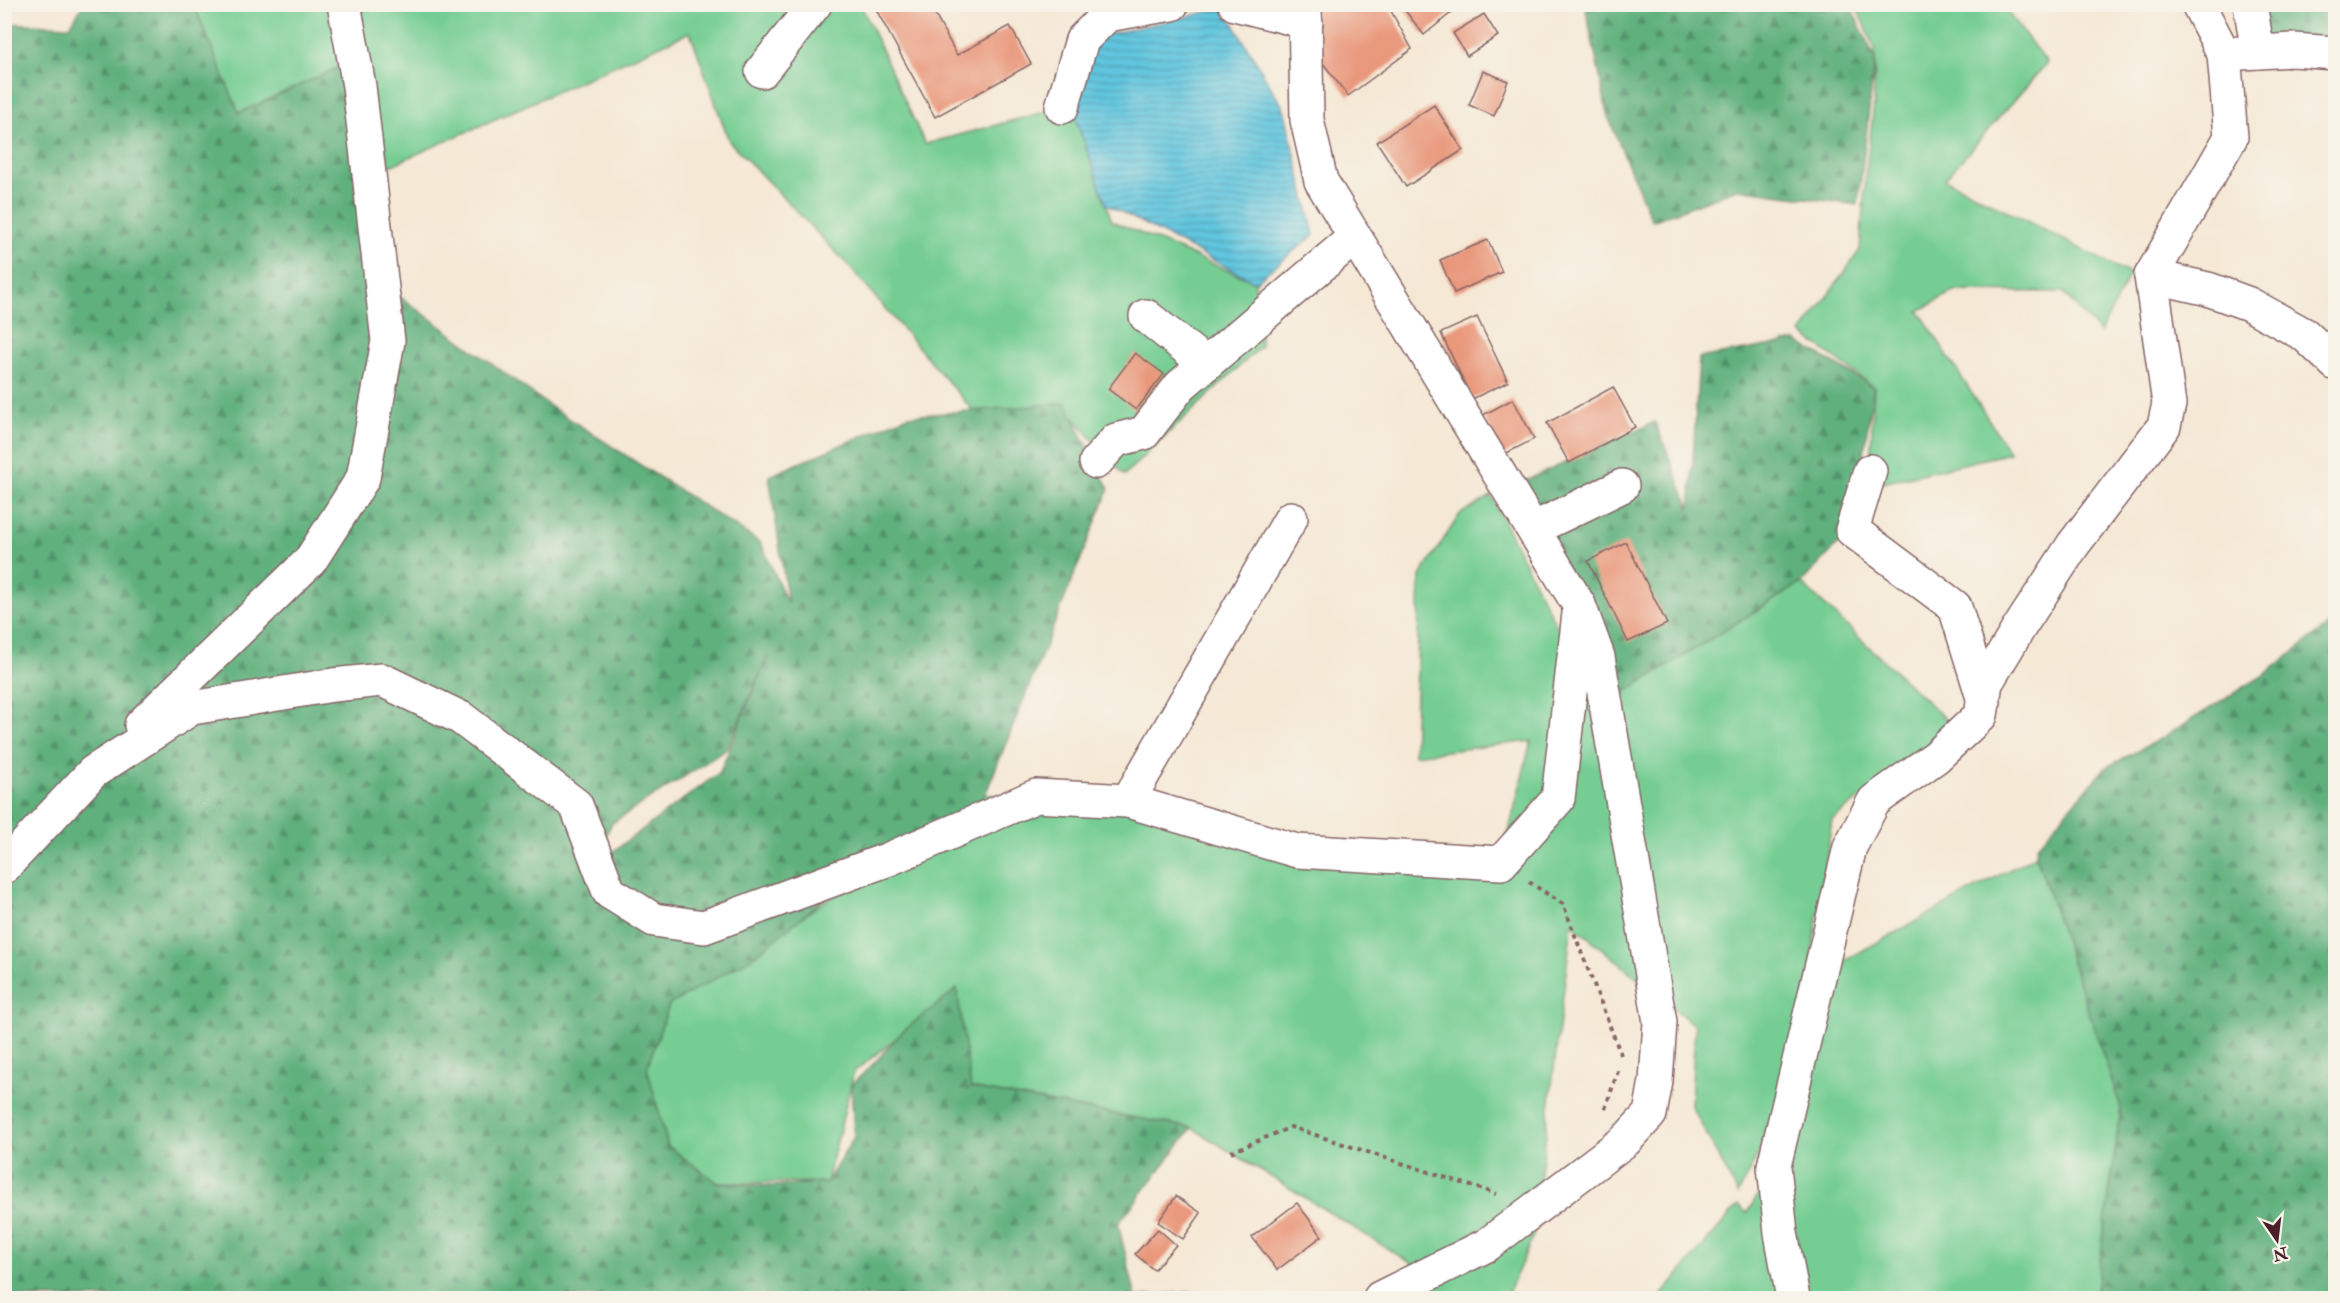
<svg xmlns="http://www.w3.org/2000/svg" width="2340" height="1303" font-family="'IM FELL Double Pica',serif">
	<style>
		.grass { fill: #74cd93; stroke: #5f765f; stroke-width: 1.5 }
		.forest { fill: url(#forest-firs); stroke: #546854; stroke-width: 1.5; fill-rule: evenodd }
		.water { fill: url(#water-rules); stroke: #567285; stroke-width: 1.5 }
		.building { fill: #e9987b }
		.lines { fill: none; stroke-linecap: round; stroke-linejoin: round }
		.minor-casing { stroke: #866566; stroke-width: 36 }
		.path { stroke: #866566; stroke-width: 4; stroke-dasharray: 4.5 4.5; stroke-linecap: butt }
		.minor { stroke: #fff; stroke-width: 33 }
	</style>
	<defs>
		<pattern id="forest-firs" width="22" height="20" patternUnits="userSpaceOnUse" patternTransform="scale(1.5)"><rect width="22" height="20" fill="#5fb07d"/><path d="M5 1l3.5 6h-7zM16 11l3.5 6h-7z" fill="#508f67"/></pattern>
		<pattern id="water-rules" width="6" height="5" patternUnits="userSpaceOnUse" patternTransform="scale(1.5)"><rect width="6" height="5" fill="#61c6df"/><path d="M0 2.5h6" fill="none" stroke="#52a0b5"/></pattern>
	</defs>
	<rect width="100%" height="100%" fill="#f7f3e8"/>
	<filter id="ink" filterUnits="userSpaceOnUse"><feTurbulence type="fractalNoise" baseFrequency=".0167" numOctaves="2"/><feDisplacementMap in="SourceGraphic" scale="12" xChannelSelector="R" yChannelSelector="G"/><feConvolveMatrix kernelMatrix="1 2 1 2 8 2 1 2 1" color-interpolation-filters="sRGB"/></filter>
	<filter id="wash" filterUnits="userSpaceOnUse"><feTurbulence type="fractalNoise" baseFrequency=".008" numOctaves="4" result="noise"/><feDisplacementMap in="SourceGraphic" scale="24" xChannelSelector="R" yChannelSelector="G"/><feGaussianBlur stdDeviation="1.35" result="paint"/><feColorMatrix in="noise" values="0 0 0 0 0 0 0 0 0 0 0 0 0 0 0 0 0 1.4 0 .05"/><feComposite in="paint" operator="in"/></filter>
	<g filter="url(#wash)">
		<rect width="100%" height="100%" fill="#f5e8d5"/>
		<!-- grass -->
		<g class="grass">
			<path d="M194 5H861L925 144 1071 105 1112 221 1255 282 1261 346 1124 475 1073 417 973 411 847 264 729 141 690 32 370 175 239 114Z"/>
			<path d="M1855 5H2002L2047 63 1945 179 2130 274 2100 333 2063 292 1954 291 1919 311 2010 453 1869 486 1874 387 1801 333 1860 250 1866 170 1874 104 1875 49Z"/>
			<path d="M1491 496 1583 678 1622 694 1801 583 1954 727 1832 820 1800 1036 1797 1075 1738 1194 1691 1105 1695 1026 1572 924 1533 1237 1506 1298H1401L1429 1274 1192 1128 970 1088 957 990 854 1072 827 1182 718 1183 668 1146 647 1068 669 1005 985 795 1025 796 1501 863 1531 741 1414 755 1420 576 1460 514Z"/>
			<path d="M2036 855 2121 1108 2095 1298H1659L1738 1205 1747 1213 1798 1129 1829 969Z"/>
			<path d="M1192 1292 1188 1298H1123Z"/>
		</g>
		<!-- forest -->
		<g class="forest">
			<path d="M83 5H194L239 113 354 60 379 281 551 407 761 543 788 604 769 476 908 416 1066 403 1109 489 985 795 914 852 836 889 752 958 669 1005 647 1068 668 1146 718 1183 772 1186 827 1182 854 1137 851 1085 875 1062 903 1031 957 989 971 1088 1192 1128 1118 1224 1136 1297 5 1298V23L70 26ZM768 655 720 772 589 869 612 823 727 749Z"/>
			<path d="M1585 5H1850L1875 58 1858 205 1737 189 1652 221 1608 117Z"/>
			<path d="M2250 5H2335V53L2258 52Z"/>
			<path d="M1796 341 1874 387 1852 530 1801 583 1622 694 1558 555 1520 483 1655 422 1690 509 1699 358Z"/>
			<path d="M2335 620V1298H2095L2121 1108 2036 855 2037 846 2105 768 2160 739 2264 675Z"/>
		</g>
		<!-- water -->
		<path class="water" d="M1224 8 1284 109 1314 235 1255 282 1106 204 1071 105 1082 40Z"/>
		<g id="blocks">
			<!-- building -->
			<g class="building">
				<path d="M873 4H929L957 55 1010 26 1031 64 935 117Z"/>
				<path d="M1315 4H1387L1412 49 1348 96 1316 54Z"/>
				<path d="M1400 4H1462L1424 35Z"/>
				<path d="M1484 14 1498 36 1467 56 1453 33Z"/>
				<path d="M1483 71 1508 81 1494 116 1469 105Z"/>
				<path d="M1434 105 1463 150 1406 187 1377 142Z"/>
				<path d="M1488 240 1502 272 1454 293 1440 260Z"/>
				<path d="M1477 317 1508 382 1472 399 1441 333Z"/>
				<path d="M1135 353 1164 374 1136 410 1108 389Z"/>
				<path d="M1613 387 1635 427 1569 463 1547 423Z"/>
				<path d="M1513 399 1534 439 1503 455 1483 415Z"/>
				<path d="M1626 542 1667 624 1628 642 1588 561Z"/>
				<path d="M1176 1196 1201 1213 1183 1239 1158 1222Z"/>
				<path d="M1297 1203 1322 1236 1277 1270 1252 1237Z"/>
				<path d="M1158 1229 1176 1245 1154 1270 1135 1254Z"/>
			</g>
		</g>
	</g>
	<g filter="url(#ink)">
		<use href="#blocks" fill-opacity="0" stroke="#866566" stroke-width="1.5"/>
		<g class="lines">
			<defs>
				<g id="minor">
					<path d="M1235 4 1306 22"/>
					<path d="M1305 4 1307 120 1321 181 1579 605 1598 657 1660 1022 1656 1081 1650 1114 1626 1140 1487 1245 1380 1298"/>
					<path d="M2250 4 2258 52"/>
					<path d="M2224 54 2293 50 2336 53"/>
					<path d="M762 71 815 4"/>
					<path d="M1062 107 1082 40 1107 15 1172 4"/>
					<path d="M2151 276 2208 289 2249 304 2305 335 2336 364"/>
					<path d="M1146 316 1206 364"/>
					<path d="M1096 462 1116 440 1144 433 1180 386 1355 237"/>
					<path d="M1870 471 1852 530 1955 607 1984 701"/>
					<path d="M1291 518 1128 801 1297 851 1501 863 1558 799 1579 613"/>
					<path d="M1533 529 1622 486"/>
					<path d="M141 725 310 561 363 478 388 341 359 86 344 4"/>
					<path d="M4 867 93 772 192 708 333 685 382 680 461 718 576 805 609 892 654 920 704 927 889 859 1036 796 1128 801"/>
					<path d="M1793 1298 1781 1233 1774 1166 1850 847 1874 801 1936 757 1981 715 1986 683 2019 628 2073 545 2164 426 2169 404 2151 276 2231 137 2224 54 2198 4"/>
				</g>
			</defs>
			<!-- minor casing -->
			<use href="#minor" class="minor-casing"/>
			<!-- path -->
			<g class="path">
				<path d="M1529 882 1563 904 1621 1055"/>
				<path d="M1605 1109 1619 1068"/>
				<path d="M1231 1152 1291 1127 1496 1194"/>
			</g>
			<!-- minor -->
			<use href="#minor" class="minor"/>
		</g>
	</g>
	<!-- margin -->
	<rect width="2340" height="1303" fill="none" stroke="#f7f3e8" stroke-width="24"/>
	<!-- north arrow -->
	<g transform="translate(2277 1240) rotate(166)" stroke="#f7f3e8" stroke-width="4.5" paint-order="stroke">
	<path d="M0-4.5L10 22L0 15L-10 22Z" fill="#4a1f2b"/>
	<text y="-9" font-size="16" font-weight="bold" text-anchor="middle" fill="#4a1f2b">N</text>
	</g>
</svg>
